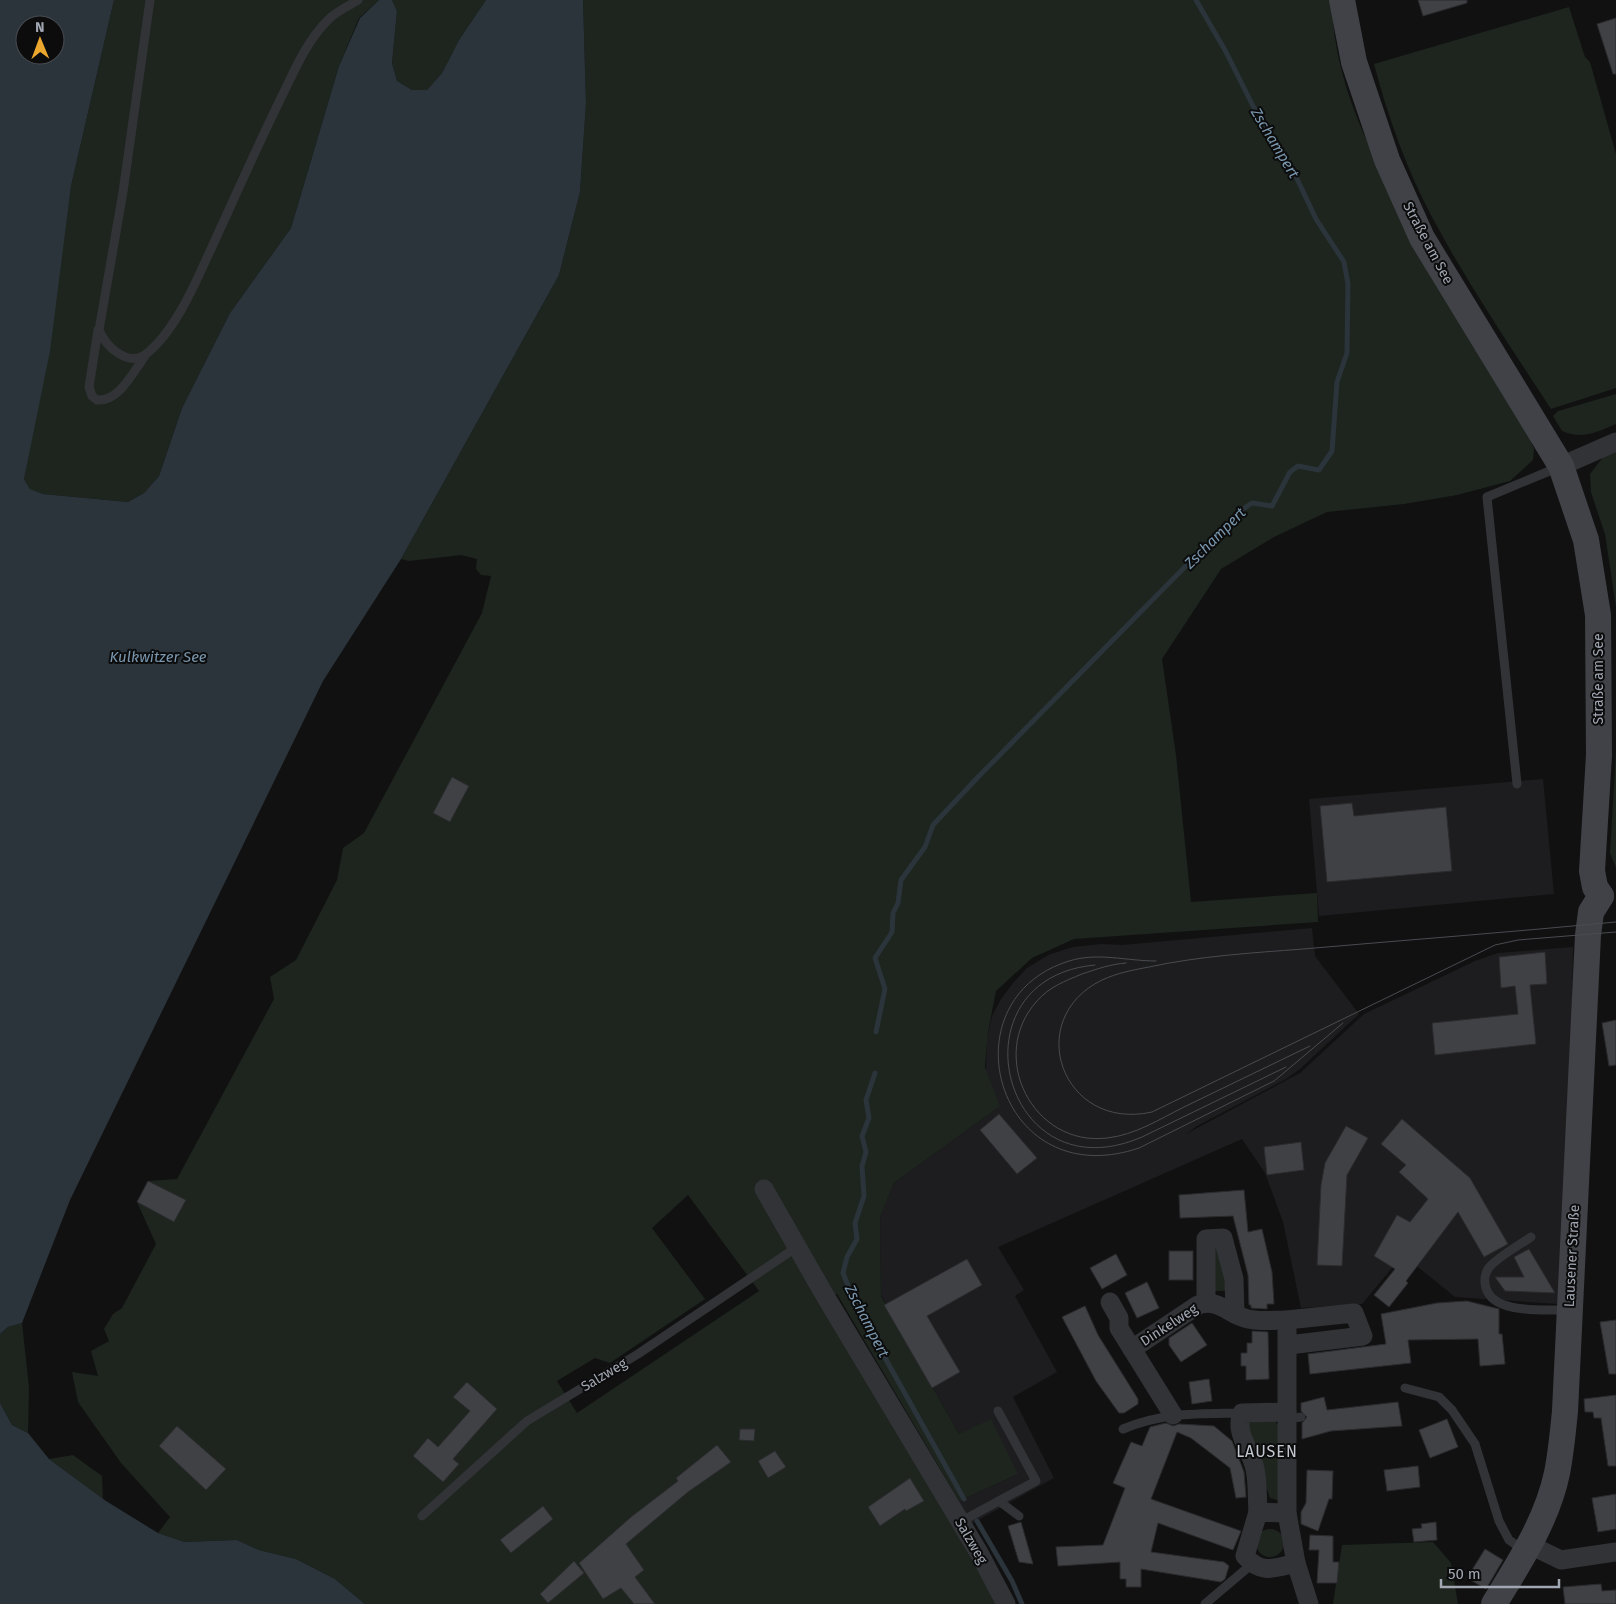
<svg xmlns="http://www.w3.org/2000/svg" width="1616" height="1604" font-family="'Fira Sans',sans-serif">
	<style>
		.built { fill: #1d1d1f }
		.green { fill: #1d251e; fill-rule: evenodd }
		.water { fill: #2b343a; fill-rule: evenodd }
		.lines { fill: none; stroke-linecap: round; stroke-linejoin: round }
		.stream { stroke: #2b343a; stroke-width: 5 }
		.building { fill: #404145; stroke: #2b2b2e }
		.lane { stroke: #323337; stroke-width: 9 }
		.street { stroke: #323337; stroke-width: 19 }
		.secondary { stroke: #404247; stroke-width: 26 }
		.tram { stroke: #494b50; stroke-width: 1 }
		.labels { text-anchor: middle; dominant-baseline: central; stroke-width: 4; stroke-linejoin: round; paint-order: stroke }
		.street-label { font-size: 14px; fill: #a2a8b3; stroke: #0c0c0d }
		.water-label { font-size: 15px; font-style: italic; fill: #7a97ae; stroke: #0c0c0d }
		.quarter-label { font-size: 16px; letter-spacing: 1px; fill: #c3c7cf; stroke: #0c0c0d }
	</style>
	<rect width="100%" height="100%" fill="#111112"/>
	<!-- built -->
	<g class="built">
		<path d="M1543 779 1554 894 1319 916 1309 799Z"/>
		<path d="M1312 928 1315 956 1359 1014 1300 1069 1286 1079 1197 1126 1186 1134 1300 1073 1364 1014 1475 961 1498 953 1573 947 1571 1068 1558 1304 1455 1297 1403 1255 1362 1304 1301 1308 1283 1222 1265 1173 1242 1139 998 1247 1024 1290 1015 1296 1057 1372 1013 1397 1054 1478 971 1524 959 1501 1018 1474 959 1434 881 1295 880 1216 894 1183 997 1108 986 1070 987 1037 992 1016 1001 999 1013 983 1027 968 1048 955 1073 947 1101 944 1122 945Z"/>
	</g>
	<!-- green -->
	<g class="green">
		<path d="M114 0H379L359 18 339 66 291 228 230 313 182 408 159 476 144 493 128 502 43 494 30 489 24 479 71 186Z"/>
		<path d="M392 0H486L459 40 442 73 427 90H412L397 81 392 63 397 11Z"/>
		<path d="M583 0H1332C1333 97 1387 182 1432 263 1465 322 1498 380 1530 439L1534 449 1533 460 1510 481 1457 495 1404 504 1327 512 1274 537 1221 569 1162 659 1176 755 1191 902 1317 893 1318 922 1074 939 1032 958 996 991 988 1032 985 1067 1000 1106 894 1183 880 1217 881 1296 959 1434 991 1419 1018 1474 959 1501 837 1294 821 1295C872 1403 941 1499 996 1604H365L335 1579 296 1559 259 1550 237 1540 183 1542 158 1533 170 1517 121 1463 78 1402 72 1372 98 1376 91 1351 109 1341 104 1329 113 1314 122 1308 156 1244 137 1202 174 1222 186 1200 148 1181 177 1179 274 999 270 977 296 960 337 880 343 848 364 833 482 613 491 576 481 575 476 569 477 559 461 555 409 561 401 559 559 275 580 192 586 103ZM688 1195 759 1291 577 1413 557 1381 595 1358 610 1363 705 1299 652 1228Z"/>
		<path d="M1569 7 1585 57 1590 62 1616 154V388L1551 409C1510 346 1467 283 1432 217 1406 168 1388 117 1374 64Z"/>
		<path d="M1616 394V424C1597 432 1582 440 1562 431L1553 416 1558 411Z"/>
		<path d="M1616 451V607L1605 534 1591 492 1590 474 1604 456Z"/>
		<path d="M1616 751V868L1610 853Z"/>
		<path d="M1210 1242H1219L1229 1291H1215Z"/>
		<path d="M22 1323 29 1387 28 1433 12 1425 0 1403V1334L8 1327Z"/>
		<path d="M1252 1420H1274L1278 1425 1280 1498 1277 1500 1270 1498 1248 1431 1249 1422Z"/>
		<path d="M73 1455 102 1476 103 1499 49 1459Z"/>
		<circle cx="1270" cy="1543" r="14"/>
		<path d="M1433 1542 1451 1563 1458 1604H1333L1342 1545Z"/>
	</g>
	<!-- water -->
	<g class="water">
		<path d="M0 0H114L71 186 50 351 24 479 30 489 43 494 128 502 144 493 159 476 182 408 230 313 291 228 339 66 360 18 379 0H392L397 11 392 63 397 81 412 90H427L442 73 459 40 486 0H583L586 103 580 192 559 275 401 559 323 681 70 1200 22 1323 8 1327 0 1334ZM25 25H55V55H25Z"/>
		<path d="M0 1403 12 1425 28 1433 49 1459 106 1501 158 1533 184 1542 237 1540 259 1550 296 1559 335 1579 365 1604H0Z"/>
	</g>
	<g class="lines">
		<!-- stream -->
		<g class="stream">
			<path d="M876 1032 885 989 875 958 892 932 893 913 898 903 901 880 925 847 933 825 979 776 1240 511 1252 503 1272 506 1290 472 1298 466 1319 470 1332 451 1337 382 1347 353 1348 284 1344 262 1316 219 1291 166 1253 106 1226 52 1196 0"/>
			<path d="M875 1073 866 1100 869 1118 862 1136 866 1152 862 1166 864 1196 855 1223 857 1239 847 1257 843 1273 856 1306 964 1499"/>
			<path d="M977 1521 1012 1581 1022 1604"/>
		</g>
	</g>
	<!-- building -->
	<g class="building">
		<path d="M1418 0H1467V3L1423 16Z"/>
		<path d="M1616 18V74H1613L1597 24Z"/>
		<path d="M452 777 469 786 450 822 433 813Z"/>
		<path d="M1352 803 1354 816 1446 807 1452 871 1327 882 1320 806Z"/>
		<path d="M1545 952 1547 984 1530 985 1536 1044 1435 1055 1432 1023 1518 1014 1515 986 1501 988 1499 957Z"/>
		<path d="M1616 1020V1065L1609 1066 1602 1023Z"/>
		<path d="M999 1114 1037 1158 1017 1174 980 1130Z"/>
		<path d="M1402 1119 1470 1178 1508 1244 1484 1257 1458 1212 1406 1281 1408 1283 1389 1307 1374 1295 1395 1269 1374 1256 1397 1215 1410 1222 1428 1199 1399 1172 1406 1165 1381 1144Z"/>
		<path d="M1346 1126 1368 1138 1347 1175 1342 1266 1317 1265 1321 1185 1325 1163Z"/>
		<path d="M1301 1142 1304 1170 1267 1175 1264 1147Z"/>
		<path d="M148 1181 186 1200 174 1222 137 1202Z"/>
		<path d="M1244 1190 1248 1232 1262 1229 1272 1272 1274 1304H1267V1309L1251 1308V1305H1249L1248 1275 1233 1216 1180 1218 1179 1195Z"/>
		<path d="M1529 1249 1555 1293 1505 1291 1495 1277H1524L1514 1257Z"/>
		<rect x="1169" y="1251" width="24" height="29"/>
		<path d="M1116 1254 1127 1275 1102 1289 1090 1268Z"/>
		<path d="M967 1259 982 1285 927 1316 960 1372 932 1388 884 1305Z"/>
		<path d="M1147 1282 1159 1308 1137 1318 1125 1293Z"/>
		<path d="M1467 1301 1499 1309V1334H1502L1505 1364 1480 1366 1478 1339 1408 1340 1411 1363 1310 1374 1308 1354 1386 1344 1381 1314 1437 1303Z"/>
		<path d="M1085 1306 1098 1335 1138 1399V1404L1124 1413H1119L1096 1381 1062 1317Z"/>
		<path d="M1616 1320V1374H1609L1600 1322Z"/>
		<path d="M1192 1323 1207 1345 1181 1362 1169 1345V1338Z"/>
		<path d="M1252 1331 1268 1332 1269 1379 1246 1380V1366H1241V1353H1247V1343H1252Z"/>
		<path d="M1209 1379 1212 1401 1192 1404 1189 1382Z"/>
		<path d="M467 1382 497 1409 453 1459 459 1464 443 1482 413 1456 428 1438 438 1447 470 1411 453 1397Z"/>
		<path d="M1616 1395V1466H1608L1601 1418H1594L1593 1412H1585L1584 1399Z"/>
		<path d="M1324 1397 1327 1410 1398 1402 1402 1426 1331 1431 1302 1439V1423L1307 1417 1301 1411V1403Z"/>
		<path d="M1447 1419 1458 1447 1430 1458 1419 1430Z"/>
		<path d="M1166 1423 1173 1426 1179 1424 1214 1426 1232 1441 1244 1472 1246 1497 1236 1498 1230 1468 1191 1438 1177 1432 1151 1499 1241 1531 1233 1550 1158 1523 1151 1552 1224 1562 1229 1566 1225 1579 1221 1582 1141 1569V1587H1126V1579H1120V1562L1058 1566 1056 1547 1103 1545 1125 1488 1113 1483 1131 1442 1142 1446 1150 1427Z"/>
		<path d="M177 1426 226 1469 206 1490 159 1446Z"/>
		<path d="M740 1429H755L754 1441 739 1440Z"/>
		<path d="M717 1445 731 1462 688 1492 626 1544 644 1570 635 1577 655 1604H634L621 1588 603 1599 579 1563 631 1517 678 1481 676 1478Z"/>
		<path d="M775 1451 786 1467 768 1478 758 1461Z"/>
		<path d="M1418 1466 1420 1487 1387 1491 1384 1470Z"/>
		<path d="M1307 1470 1333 1471 1332 1499H1329L1318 1531 1301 1524V1512L1306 1503Z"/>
		<path d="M910 1478 924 1501 906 1511 905 1509 880 1526 868 1507Z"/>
		<path d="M1616 1494V1529L1598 1532 1592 1498Z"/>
		<path d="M543 1506 553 1519 511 1553 500 1540Z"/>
		<path d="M1021 1522 1033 1564 1019 1562 1008 1526Z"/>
		<path d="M1436 1522 1437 1540 1414 1542 1412 1529 1422 1528 1421 1524Z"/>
		<path d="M1310 1535 1333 1536V1562H1339L1337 1583H1317L1319 1550H1309Z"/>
		<path d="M1485 1549 1503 1560 1486 1589 1467 1578Z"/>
		<path d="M574 1561 584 1573 548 1603 540 1594Z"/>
		<path d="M1601 1584 1602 1591 1616 1590V1604H1565L1563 1587Z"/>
	</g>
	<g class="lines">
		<!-- lane -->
		<g class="lane">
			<path d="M150 0 123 192 99 330C105 345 127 368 146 354 172 334 192 291 205 262 230 208 254 153 280 100 294 72 306 41 329 19 337 11 349 6 358 0"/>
			<path d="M98 330 89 387 92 396 97 400C119 402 133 372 145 356"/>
			<path d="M1517 784 1487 497 1559 467"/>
			<path d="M1531 1237C1521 1244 1493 1260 1488 1269 1484 1276 1484 1281 1486 1288 1494 1315 1545 1309 1567 1310"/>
			<path d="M1405 1388 1439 1397 1452 1410 1475 1444 1499 1521 1509 1540 1524 1550"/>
			<path d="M1287 1419 1301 1417"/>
			<path d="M1123 1429C1164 1412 1198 1414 1242 1413"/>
			<path d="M999 1501 1019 1516"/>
			<path d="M422 1516 527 1421 638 1354 797 1247"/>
			<path d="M960 1522 1036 1481 998 1411"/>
			<path d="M1205 1604 1252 1564"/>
		</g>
		<!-- street -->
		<g class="street">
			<path d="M1561 466 1616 442"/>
			<path d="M764 1189 824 1294 979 1553 1006 1604"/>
			<path d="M1110 1302 1119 1318V1328L1173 1415"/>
			<path d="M1206 1302V1239L1223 1238 1234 1279 1235 1314"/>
			<path d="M1289 1345 1363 1336 1354 1313 1287 1320V1513L1296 1563 1309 1604"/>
			<path d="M1132 1349 1198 1305C1219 1298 1229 1315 1248 1319 1261 1322 1275 1320 1287 1320"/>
			<path d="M1258 1512C1257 1498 1258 1482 1255 1469 1251 1449 1234 1433 1242 1413L1287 1412"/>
			<path d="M1287 1513 1258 1512 1245 1556C1261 1575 1275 1568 1296 1563"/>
			<path d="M1530 1545 1561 1560 1616 1552"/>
		</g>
		<!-- secondary -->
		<g class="secondary">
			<path d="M1342 0 1354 62 1387 160 1422 238 1561 466 1586 540 1598 615 1599 755 1592 871 1595 887 1601 896"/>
			<path d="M1494 1604C1519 1563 1547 1521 1557 1473 1561 1453 1563 1432 1565 1411L1588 935 1591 912 1601 896"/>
		</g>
		<!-- tram -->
		<g class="tram">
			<path d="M1616 922C1512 932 1407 940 1303 949 1251 953 1200 956 1149 967 1133 970 1117 973 1102 980 1022 1019 1062 1132 1152 1112L1495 945 1518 940 1616 932"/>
			<path d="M1156 961C1126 961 1098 952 1069 961 943 1000 997 1196 1139 1148L1274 1081 1343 1023"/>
			<path d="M1126 963C1111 964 1097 969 1082 974 1065 981 1049 987 1037 1001 987 1056 1033 1147 1107 1138 1135 1135 1160 1119 1184 1107 1226 1087 1268 1066 1310 1046"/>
			<path d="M1095 965C949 978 1001 1198 1142 1137L1286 1067"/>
		</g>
	</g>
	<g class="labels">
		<!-- street labels -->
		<g class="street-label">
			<text transform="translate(1428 243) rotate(62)">Straße am See</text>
			<text transform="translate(1598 679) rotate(-90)">Straße am See</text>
			<text transform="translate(1572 1256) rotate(-87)">Lausener Straße</text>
			<text transform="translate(1169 1325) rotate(-33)">Dinkelweg</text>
			<text transform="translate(604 1375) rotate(-31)">Salzweg</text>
			<text transform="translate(971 1541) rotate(60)">Salzweg</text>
		</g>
		<!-- water labels -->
		<g class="water-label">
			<text transform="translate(1275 143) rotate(59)">Zschampert</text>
			<text transform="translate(1215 538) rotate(-45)">Zschampert</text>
			<text x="158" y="657">Kulkwitzer See</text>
			<text transform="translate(867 1321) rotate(63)">Zschampert</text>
		</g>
		<!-- quarter labels -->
		<g class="quarter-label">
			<text x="1267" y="1451">LAUSEN</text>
		</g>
	</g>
	<!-- north arrow -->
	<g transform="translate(40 40) rotate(359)"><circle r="24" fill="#0c0c0d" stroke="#484a4f"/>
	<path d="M0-4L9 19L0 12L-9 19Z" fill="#eca72f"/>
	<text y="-8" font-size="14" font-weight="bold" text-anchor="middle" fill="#a2a8b3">N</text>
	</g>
	<!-- scale -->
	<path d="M1441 1579v8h118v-8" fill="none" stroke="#a2a8b3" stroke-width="2.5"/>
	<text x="1448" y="1579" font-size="15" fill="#a2a8b3" stroke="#0c0c0d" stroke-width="4" paint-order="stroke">50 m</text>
</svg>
